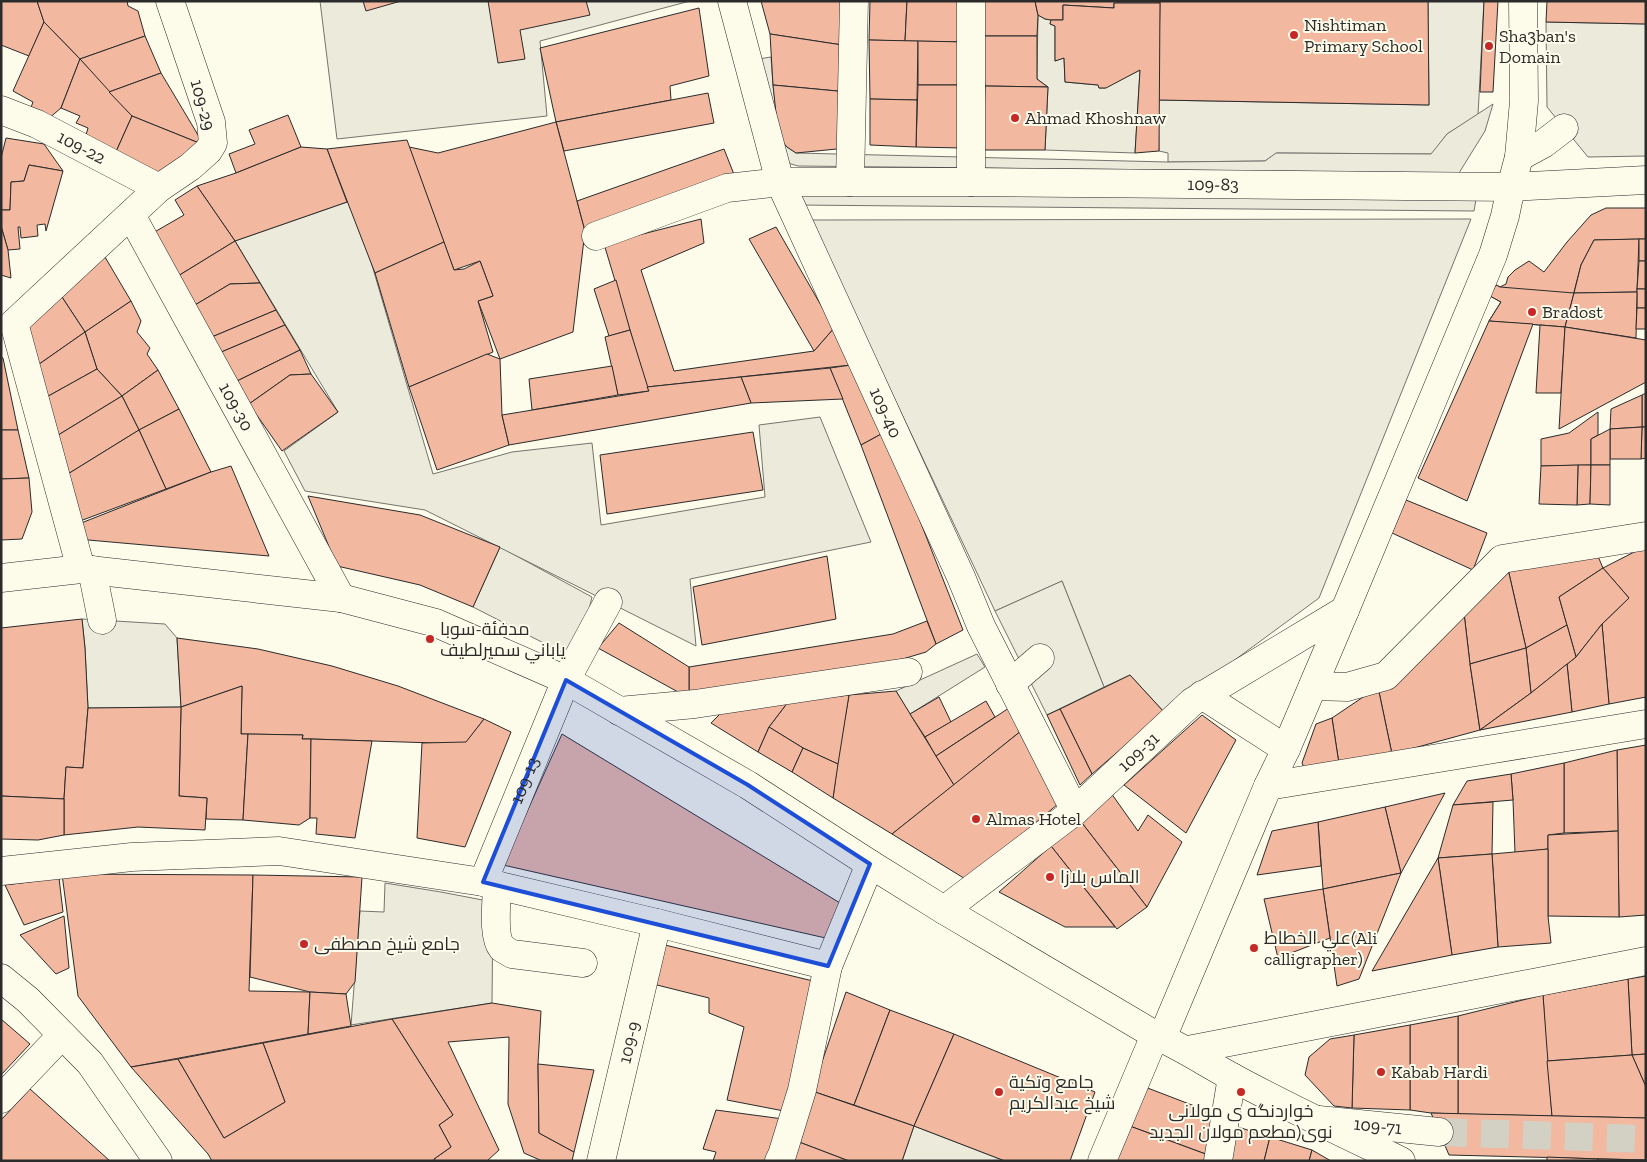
<svg xmlns="http://www.w3.org/2000/svg" width="1647" height="1162" font-family="'Zilla Slab',Cairo,serif">
	<style>
		.green { fill: #ecebdb; stroke: #74746e }
		.parking { fill: #eceadb; stroke: #74746e }
		.building { fill: #f2b8a0; stroke: #2b2b2b }
		.lines { fill: none; stroke-linecap: round; stroke-linejoin: round }
		.minor-tunnel { stroke: #d3d1c4; stroke-width: 28; stroke-dasharray: 28 14; stroke-linecap: butt }
		.minor-casing { stroke: #2b2b2b; stroke-width: 29 }
		.major-casing { stroke: #2b2b2b; stroke-width: 29 }
		.minor { stroke: #fdfbea; stroke-width: 28 }
		.major { stroke: #fdfbea; stroke-width: 28 }
		.marked { fill: #1d4ed8; fill-opacity: 0.2; stroke: #1d4ed8; stroke-width: 4; stroke-linejoin: round }
		.poi-dot { fill: #c62828; stroke: #fdfbea; stroke-width: 2 }
		.labels { text-anchor: middle; dominant-baseline: central; stroke-width: 4; stroke-linejoin: round; paint-order: stroke }
		.poi-label { font-size: 18px; fill: #2b2b2b; stroke: #fdfbea; text-anchor: start }
		.street-label { font-size: 18px; fill: #2b2b2b; stroke: #fdfbea }
	</style>
	<rect width="100%" height="100%" fill="#fdfbea"/>
	<!-- green -->
	<g class="green">
		<path d="M320 1H690L540 41 547 116 337 139Z"/>
		<path d="M1428 1H1484L1478 115 1447 134 1432 154 1277 153 1265 161 1168 162V153L1159 151 1158 100 1429 105Z"/>
		<path d="M1038 15 1045 19 1051 20 1050 24 1055 26V61L1064 58 1065 82 1098 85 1099 88H1105L1140 70 1135 153 1045 150 1048 87 1037 79Z"/>
		<path d="M1471 219 1319 598 1164 712 1130 675 1104 687 1062 581 995 611 810 220Z"/>
		<path d="M500 547 592 597 577 660 473 607Z"/>
		<path d="M385 883 441 892 493 902 492 1003 351 1025 360 911 384 912Z"/>
	</g>
	<!-- parking -->
	<g class="parking">
		<path d="M1546 22 1646 24V156L1588 157 1547 107Z"/>
		<path d="M771 57 773 85 779 134 787 147 796 153 1168 162 1265 161 1276 153 1431 154 1447 134 1493 104 1485 131 1459 173 798 166 788 163 752 60Z"/>
		<path d="M793 190 1477 193 1474 211 796 205Z"/>
		<path d="M353 200 433 474 512 452 592 443 601 525 765 497 759 425 820 417 871 542 690 579 696 646 425 510 305 491 284 451 338 412 235 241Z"/>
		<path d="M1062 581 1104 687 1047 715 995 611Z"/>
		<path d="M82 619 165 624 177 638 181 707 88 708 85 648Z"/>
		<path d="M977 654 985 667 910 714 896 691Z"/>
		<path d="M914 1126 1005 1161H902Z"/>
	</g>
	<!-- building -->
	<g class="building">
		<path d="M1 1H37L44 22 29 56 1 45Z"/>
		<path d="M37 1H127L128 6 138 11 145 36 80 59 44 22Z"/>
		<path d="M363 1H401L366 11Z"/>
		<path d="M488 1H586L590 15 520 30 525 59 498 63Z"/>
		<path d="M761 1H848L849 46 770 34Z"/>
		<path d="M870 1H907L905 41 869 40Z"/>
		<path d="M907 1H965L966 42 905 41Z"/>
		<path d="M979 1H1035L1038 15 1037 36H979Z"/>
		<path d="M1035 1H1160V3H1114V8L1063 5V20H1051L1045 19 1038 15Z"/>
		<path d="M1160 1H1428L1429 105 1158 100Z"/>
		<path d="M1484 1H1498L1493 92H1480Z"/>
		<path d="M1547 1H1646V24L1546 22Z"/>
		<path d="M1114 3H1160L1159 151 1135 153 1140 70 1106 88H1099L1098 85 1065 82 1064 58 1055 61V26L1050 24 1051 20H1063V5L1114 8Z"/>
		<path d="M699 8 709 76 670 86 671 100 556 122 540 48Z"/>
		<path d="M44 22 80 59 61 108 48 119 30 110 33 102 13 91Z"/>
		<path d="M770 34 849 46 848 92 773 85Z"/>
		<path d="M145 36 161 73 109 92 80 59Z"/>
		<path d="M979 36H1037V79L1048 87 985 86Z"/>
		<path d="M869 40 918 41 917 100 870 99Z"/>
		<path d="M918 41 966 42 964 85H918Z"/>
		<path d="M80 59 132 116 115 154 86 135 88 128 76 123 80 116 61 108Z"/>
		<path d="M161 73 204 145 132 116 109 92Z"/>
		<path d="M773 85 848 92 847 148 796 153 787 147 781 140 778 132Z"/>
		<path d="M918 85H964L962 148 916 147Z"/>
		<path d="M985 86 1048 87 1045 150H983Z"/>
		<path d="M708 93 714 123 564 151 556 122Z"/>
		<path d="M870 99 917 100 916 147 870 145Z"/>
		<path d="M288 115 301 147 236 173 229 154 255 144 249 130Z"/>
		<path d="M132 116 204 145 162 174 115 154Z"/>
		<path d="M556 122 585 231 573 332 500 359 478 301 493 296 480 261 454 270 409 147 438 153Z"/>
		<path d="M6 138 44 144 63 171 29 165 24 181 11 182 10 210H1V158Z"/>
		<path d="M407 140 444 242 375 273 327 149Z"/>
		<path d="M301 147 327 149 347 202 235 241 197 186 236 173Z"/>
		<path d="M724 149 735 177 585 231 577 201Z"/>
		<path d="M29 165 63 171 46 231 45 224 37 225 38 236 21 238 20 227H18L20 249 8 250 1 226V210H10L11 182 24 181Z"/>
		<path d="M197 186 235 241 178 276 151 234 184 215 175 200Z"/>
		<path d="M1606 208H1646V239L1594 240 1581 265 1565 327 1489 321 1501 302 1490 296 1496 285 1500 287 1506 284 1508 277 1515 270 1529 261 1544 272 1567 242 1591 215Z"/>
		<path d="M701 219 704 243 641 270 674 371 814 351 834 328 851 365 647 387 604 244Z"/>
		<path d="M1 226 8 250 11 278 1 275Z"/>
		<path d="M776 227 834 328 814 351 749 239Z"/>
		<path d="M1639 239 1637 292 1574 293 1581 265 1594 240Z"/>
		<rect x="1639" y="239" width="7" height="22"/>
		<path d="M235 241 260 283 230 284 195 305 178 276Z"/>
		<path d="M444 242 454 270 464 269 480 261 493 296 478 301 493 352 409 387 375 273Z"/>
		<path d="M102 252 131 301 85 332 58 291Z"/>
		<path d="M1639 261H1646V289H1637Z"/>
		<path d="M616 280 630 330 609 336 594 289Z"/>
		<path d="M260 283 276 310 207 339 190 308 230 284Z"/>
		<path d="M1496 285 1500 287 1574 293 1565 327 1489 321 1501 302 1490 296Z"/>
		<rect x="1637" y="289" width="9" height="19"/>
		<path d="M58 291 85 332 35 367 22 326Z"/>
		<path d="M1637 292 1636 338 1565 327 1574 293Z"/>
		<path d="M131 301 141 321 137 332 150 348 147 354 158 370 122 396 97 369 85 332Z"/>
		<path d="M1637 308H1646V329H1636Z"/>
		<path d="M276 310 285 325 219 353 207 339Z"/>
		<path d="M1489 321 1533 324 1467 501 1418 478Z"/>
		<path d="M285 325 300 350 235 382 219 353Z"/>
		<path d="M1540 325 1565 327 1561 393H1536Z"/>
		<path d="M1565 327 1646 340V382L1559 429Z"/>
		<path d="M630 330 649 391 618 395 605 337Z"/>
		<path d="M85 332 97 369 43 399 35 367Z"/>
		<path d="M300 350 311 374 290 375 249 404 235 382Z"/>
		<path d="M487 354 500 359 502 415 509 445 437 470 409 387Z"/>
		<path d="M1 357 3 358 18 430H1Z"/>
		<path d="M851 365 885 432 861 445 830 368Z"/>
		<path d="M612 366 618 395 532 410 529 379Z"/>
		<path d="M830 368 843 399 751 403 741 377Z"/>
		<path d="M97 369 122 396 55 437 43 399Z"/>
		<path d="M158 370 179 409 139 430 122 396Z"/>
		<path d="M311 374 338 412 282 451 249 404 290 375Z"/>
		<path d="M741 377 751 403 509 445 502 415 649 391 647 387Z"/>
		<path d="M1646 393V427H1642V395Z"/>
		<path d="M1642 395V427L1610 429 1611 409Z"/>
		<path d="M122 396 139 430 63 477 55 437Z"/>
		<path d="M179 409 211 472 166 489 139 430Z"/>
		<path d="M1598 412V435L1591 439V465L1541 466V439L1569 433Z"/>
		<path d="M1642 427H1646V458L1641 459Z"/>
		<path d="M1642 427 1641 459H1610V429Z"/>
		<path d="M1610 429V465H1591V439Z"/>
		<path d="M1 430H18L29 478 1 479Z"/>
		<path d="M139 430 166 489 72 524 63 477Z"/>
		<path d="M753 432 763 490 607 514 600 455Z"/>
		<path d="M885 432 963 630 936 644 861 445Z"/>
		<path d="M1578 465H1591L1590 504 1577 505Z"/>
		<path d="M1578 465 1577 505 1539 504 1541 466Z"/>
		<path d="M1591 465H1610V505L1590 504Z"/>
		<path d="M231 466 269 556 77 539 71 527 211 472Z"/>
		<path d="M29 478 32 512 22 539 1 540V479Z"/>
		<path d="M308 496 420 515 500 547 473 607 420 585 337 566Z"/>
		<path d="M1406 500 1487 533 1473 570 1392 533Z"/>
		<path d="M1646 546V697L1609 704 1602 624 1629 598 1603 568Z"/>
		<path d="M1597 554 1603 568 1559 597 1567 625 1526 648 1508 569Z"/>
		<path d="M827 556 836 619 702 645 693 587Z"/>
		<path d="M1603 568 1629 598 1602 624 1576 657 1559 597Z"/>
		<path d="M1508 569 1526 648 1470 664 1464 613Z"/>
		<path d="M1464 613 1470 664 1480 730 1392 754 1378 687Z"/>
		<path d="M82 619 85 648 88 708 83 768 66 767 64 799 1 796V628Z"/>
		<path d="M927 621 936 644 926 652 896 661 689 698V667L893 634Z"/>
		<path d="M619 623 689 667V698L598 648Z"/>
		<path d="M1602 624 1609 704 1572 712 1567 664 1576 657Z"/>
		<path d="M1567 625 1576 657 1531 693 1526 648Z"/>
		<path d="M177 638 258 649 332 666 398 686 484 719 465 744 311 739H302L303 735 241 734 242 686 181 707Z"/>
		<path d="M1526 648 1531 693 1480 730 1470 664Z"/>
		<path d="M1567 664 1572 712 1480 730 1531 693Z"/>
		<path d="M1130 675 1164 712 1092 774 1060 709Z"/>
		<path d="M242 686 241 734H248L243 820 206 819 207 798 179 796 181 707Z"/>
		<path d="M1378 687 1392 754 1339 764 1332 718Z"/>
		<path d="M896 691 954 785 892 834 833 798 839 752 849 695Z"/>
		<path d="M849 695 838 764 803 748 769 727 788 702Z"/>
		<path d="M939 697 951 722 925 737 910 714Z"/>
		<path d="M986 701 995 717 936 756 925 737Z"/>
		<path d="M788 702 769 727 758 752 711 723 724 710Z"/>
		<path d="M181 707 179 796 207 798 205 830 138 827 64 835V799L66 767 83 768 88 708Z"/>
		<path d="M1009 708 1021 731 954 785 936 756Z"/>
		<path d="M1060 709 1092 774 1080 785 1047 715Z"/>
		<path d="M1202 715 1236 740 1186 833 1124 785Z"/>
		<path d="M1332 718 1339 764 1305 770 1302 763 1316 724Z"/>
		<path d="M484 719 511 732 465 847 417 838 422 743 466 742Z"/>
		<path d="M769 727 803 748 792 772 758 752Z"/>
		<path d="M1021 731 1058 804 967 880 892 834Z"/>
		<path d="M248 734 303 735 302 739H311L310 818 299 825 243 820Z"/>
		<path d="M562 734 845 906 830 939 503 865Z"/>
		<path d="M311 739 372 741 355 838 316 834 317 818H310Z"/>
		<path d="M1646 745V915L1619 917 1617 750Z"/>
		<path d="M803 748 838 764 833 798 792 772Z"/>
		<path d="M1617 750 1618 831 1564 833V763Z"/>
		<path d="M1564 763V833L1548 835V849L1515 853 1513 800 1511 774Z"/>
		<path d="M1511 774 1513 800 1453 805 1467 781Z"/>
		<path d="M1111 793 1138 831 1148 815 1182 842 1147 907 1082 823Z"/>
		<path d="M1445 793 1401 873 1385 807Z"/>
		<path d="M1 796 64 799V835L38 840 1 839Z"/>
		<path d="M1493 802 1492 854 1438 858 1453 805Z"/>
		<path d="M1385 807 1401 873 1323 889 1318 822Z"/>
		<path d="M1318 822 1321 866 1257 875 1272 831Z"/>
		<path d="M1082 823 1147 907 1117 929 1051 846Z"/>
		<path d="M1618 831 1619 917 1548 916V835Z"/>
		<path d="M1051 846 1115 927H1065L999 892Z"/>
		<path d="M1548 849V916L1551 943 1498 947 1492 854Z"/>
		<path d="M1492 854 1498 947 1452 955 1438 858Z"/>
		<path d="M1438 858 1452 955 1372 971Z"/>
		<path d="M1401 873 1359 979 1337 986 1323 889Z"/>
		<path d="M62 874 253 875 249 991 310 992 308 1034 131 1067 78 996Z"/>
		<path d="M253 875 362 877 355 982 346 994 310 992 250 977Z"/>
		<path d="M59 878 63 912 24 925 5 885Z"/>
		<path d="M1323 889 1330 938 1278 958 1264 899Z"/>
		<path d="M64 916 69 968 56 974 20 935Z"/>
		<path d="M661 944 813 981 784 1111 727 1100 744 1027 709 1013V998L653 984Z"/>
		<path d="M1646 976V1054L1632 1055 1628 979Z"/>
		<path d="M1628 979 1632 1055 1547 1061 1543 995Z"/>
		<path d="M310 992 346 994 351 1026 308 1034Z"/>
		<path d="M846 992 890 1010 854 1105 812 1091Z"/>
		<path d="M1543 995 1552 1116 1458 1114V1016Z"/>
		<path d="M492 1003 541 1011 538 1064 539 1133 574 1152 572 1161H542L524 1153 508 1104 509 1037 448 1042 499 1150 487 1161H434V1159L451 1147 439 1125 453 1115 392 1019Z"/>
		<path d="M890 1010 954 1034 914 1126 854 1105Z"/>
		<path d="M1458 1016V1114L1431 1113 1410 1110V1025Z"/>
		<path d="M1 1019 30 1044 1 1075Z"/>
		<path d="M392 1019 453 1115 439 1125 451 1147 434 1159V1161H212L208 1154 131 1067 178 1059 224 1138 285 1102 263 1043Z"/>
		<path d="M1410 1025V1110L1352 1108 1354 1035Z"/>
		<path d="M954 1034 1095 1092 1070 1161H1005L914 1126Z"/>
		<path d="M1354 1035 1352 1108 1334 1106 1305 1075 1309 1057 1330 1039Z"/>
		<path d="M263 1043 285 1102 224 1138 178 1059Z"/>
		<path d="M1646 1054V1087L1632 1055Z"/>
		<path d="M1632 1055 1646 1087V1118L1552 1116 1547 1061Z"/>
		<path d="M538 1064 594 1070 574 1152 539 1133Z"/>
		<path d="M1145 1087 1218 1115 1211 1156 1127 1125Z"/>
		<path d="M30 1089 110 1161H1V1120Z"/>
		<path d="M812 1091 914 1126 902 1161H849L799 1142Z"/>
		<path d="M716 1110 783 1119 769 1161H713L716 1152 703 1149Z"/>
		<path d="M1431 1113 1646 1118V1160L1449 1155Z"/>
		<path d="M1127 1125 1211 1156 1210 1161H1112Z"/>
		<path d="M1238 1127 1270 1137 1264 1161H1230Z"/>
		<path d="M1270 1137 1312 1150 1309 1161H1264Z"/>
		<path d="M799 1142 849 1161H792Z"/>
		<path d="M1312 1150 1331 1161H1309Z"/>
		<path d="M1547 1157 1598 1159V1161H1547Z"/>
		<path d="M1598 1159 1646 1160V1161H1598Z"/>
	</g>
	<g class="lines">
		<!-- minor-tunnel -->
		<path class="minor-tunnel" d="M1439 1132 1646 1139"/>
		<defs>
			<g id="minor">
				<path id="s1" d="M732 1 780 182 961 577 981 626 1075 811"/>
				<path d="M971 1V182"/>
				<path id="s2" d="M1 110 37 124 159 188"/>
				<path d="M1519 157 1543 144 1564 128"/>
				<path d="M850 182 854 1"/>
				<path id="s3" d="M131 215 341 598"/>
				<path id="s4" d="M596 236 727 188 780 182H971L1511 187 1646 180"/>
				<path d="M81 569 14 323 159 188 190 167 208 151 213 143 211 122 170 1"/>
				<path d="M92 570 102 620"/>
				<path d="M1010 684 1040 658"/>
				<path d="M1313 686 1347 687 1386 676 1502 559 1646 536"/>
				<path d="M1202 695 1286 749"/>
				<path d="M619 711 695 704 908 672"/>
				<path d="M1268 786 1646 724"/>
				<path d="M1 871 132 857 279 851 483 882 657 923 828 966"/>
				<path id="s5" d="M483 882 566 680 608 602"/>
				<path d="M497 885C497 900 492 936 502 948 505 950 509 952 512 954L583 963"/>
				<path id="s6" d="M944 910 1075 811 1192 702 1345 610"/>
				<path d="M1188 1050 1646 961"/>
				<path d="M1 1099 62 1035"/>
				<path id="s7" d="M1319 1120 1439 1132"/>
				<path id="s8" d="M601 1161 657 923"/>
				<path d="M779 1161 782 1155 802 1090 828 966 870 864"/>
				<path d="M1218 1161 1232 1077"/>
			</g>
			<g id="major">
				<path d="M1 578 81 569 341 598 436 623 566 680 748 785 870 864 944 910 1155 1035C1182 1047 1206 1063 1232 1077 1287 1107 1345 1134 1401 1161"/>
				<path d="M1 978 28 1000 90 1063 158 1161"/>
				<path d="M1162 1038 1268 786 1286 749 1345 610 1493 255 1505 216 1511 187 1519 157 1524 101 1523 1"/>
				<path d="M1102 1161 1155 1035"/>
			</g>
		</defs>
		<!-- minor casing -->
		<use href="#minor" class="minor-casing"/>
		<!-- major casing -->
		<use href="#major" class="major-casing"/>
		<!-- minor -->
		<use href="#minor" class="minor"/>
		<!-- major -->
		<use href="#major" class="major"/>
	</g>
	<!-- marked area -->
	<path class="marked" d="M566 680 748 785 870 864 828 966 483 882Z"/>
	<!-- markers -->
	<g class="poi-dot">
		<circle cx="1294" cy="35" r="5"/>
		<circle cx="1489" cy="46" r="5"/>
		<circle cx="1015" cy="118" r="5"/>
		<circle cx="1532" cy="312" r="5"/>
		<circle cx="430" cy="639" r="5"/>
		<circle cx="976" cy="819" r="5"/>
		<circle cx="1050" cy="877" r="5"/>
		<circle cx="304" cy="944" r="5"/>
		<circle cx="1254" cy="948" r="5"/>
		<circle cx="1381" cy="1072" r="5"/>
		<circle cx="999" cy="1092" r="5"/>
		<circle cx="1241" cy="1092" r="5"/>
	</g>
	<g class="labels">
		<!-- poi labels -->
		<g class="poi-label">
			<text x="1304" y="25">Nishtiman<tspan x="1304" dy="21">Primary School</tspan></text>
			<text x="1499" y="36">Sha3ban's<tspan x="1499" dy="21">Domain</tspan></text>
			<text x="1025" y="118">Ahmad Khoshnaw</text>
			<text x="1542" y="312">Bradost</text>
			<text x="440" y="629">مدفئة-سوبا<tspan x="440" dy="21">ياباني سميرلطيف</tspan></text>
			<text x="986" y="819">Almas Hotel</text>
			<text x="1060" y="877">الماس بلازا</text>
			<text x="1264" y="938">علي الخطاط(Ali<tspan x="1264" dy="21">calligrapher)</tspan></text>
			<text x="314" y="944">جامع شيخ مصطفى</text>
			<text x="1391" y="1072">Kabab Hardi</text>
			<text x="1009" y="1082">جامع وتكية<tspan x="1009" dy="21">شيخ عبدالكريم</tspan></text>
			<text x="1241" y="1111" text-anchor="middle">خواردنگه ی مولانی<tspan x="1241" dy="21">نوی(مطعم مولان الجديد</tspan></text>
		</g>
		<!-- street labels -->
		<g class="street-label">
			<text transform="translate(203 105) rotate(75)">109-29</text>
			<text stroke="none"><textPath href="#s2" startOffset="89">109-22</textPath></text>
			<text stroke="none"><textPath href="#s4" startOffset="626">109-83</textPath></text>
			<text stroke="none"><textPath href="#s3" startOffset="219">109-30</textPath></text>
			<text stroke="none"><textPath href="#s1" startOffset="441">109-40</textPath></text>
			<text stroke="none"><textPath href="#s6" startOffset="251">109-31</textPath></text>
			<text stroke="none"><textPath href="#s5" startOffset="110">109-13</textPath></text>
			<text stroke="none"><textPath href="#s8" startOffset="122">109-9</textPath></text>
			<text stroke="none"><textPath href="#s7" startOffset="59">109-71</textPath></text>
		</g>
	</g>
	<!-- border -->
	<rect width="1647" height="1162" fill="none" stroke="#2b2b2b" stroke-width="5"/>
</svg>
